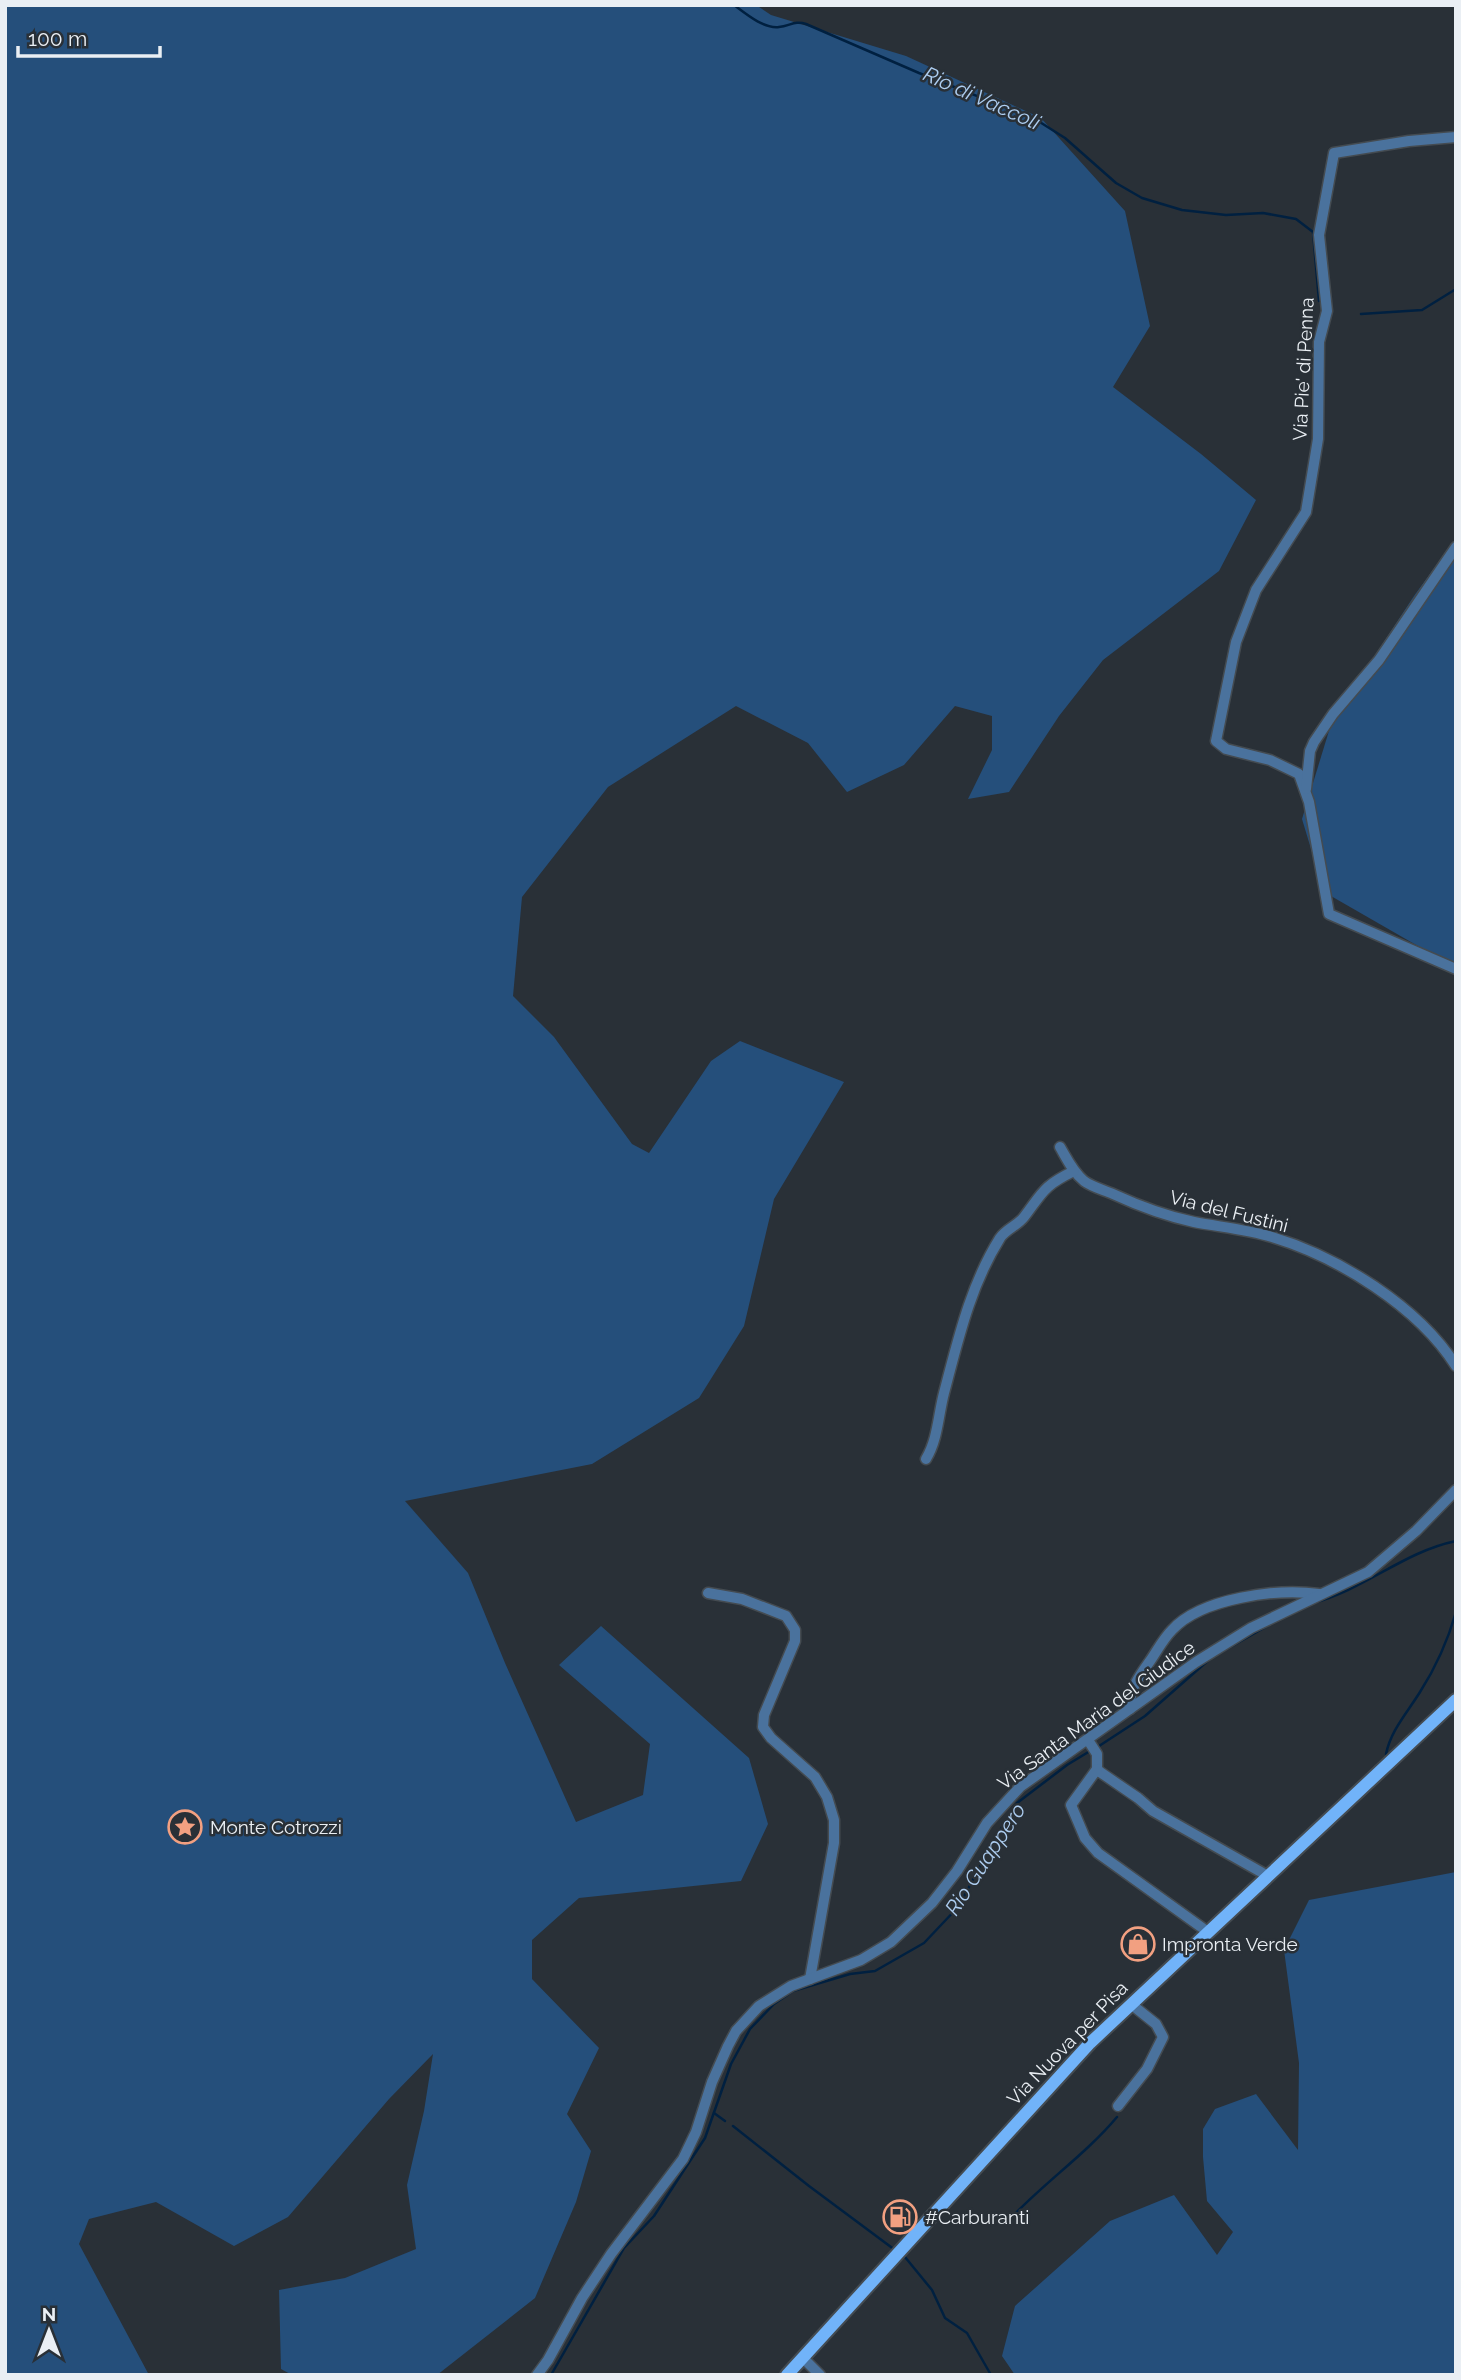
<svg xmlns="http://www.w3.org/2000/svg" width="1461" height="2380" font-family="Raleway,sans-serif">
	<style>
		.green { fill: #254f7b }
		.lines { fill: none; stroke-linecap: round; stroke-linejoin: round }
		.stream { stroke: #002040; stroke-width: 2.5 }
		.minor-casing { stroke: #444b51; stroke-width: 13 }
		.major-casing { stroke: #444b51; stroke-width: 16 }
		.minor { stroke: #4a729d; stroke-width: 10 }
		.major { stroke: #71b3f9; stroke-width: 12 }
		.labels { text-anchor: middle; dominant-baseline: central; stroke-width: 5; stroke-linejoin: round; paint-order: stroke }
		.street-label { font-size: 19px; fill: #eaeff4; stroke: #293037 }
		.poi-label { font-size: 19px; fill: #eaeff4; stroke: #293037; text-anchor: start }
		.water-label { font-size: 21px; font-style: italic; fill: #adcdf0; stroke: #293037 }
	</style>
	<rect width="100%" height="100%" fill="#293037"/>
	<!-- green -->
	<g class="green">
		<path d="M5 5H756L771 15 906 56 1041 118 1125 211 1150 326 1113 387 1201 454 1256 500 1219 571 1103 660 1059 716 1009 792 968 799 992 750V716L955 706 904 765 847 792 808 743 736 706 608 787 522 897 513 996 554 1037 632 1144 649 1153 711 1061 740 1041 844 1082 774 1199 744 1326 699 1398 592 1464 405 1501 468 1573 505 1663 576 1822 643 1795 650 1744 559 1665 601 1626 749 1758 768 1824 741 1881 579 1898 532 1940V1979L599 2048 567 2114 591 2151 576 2202 535 2298 437 2375H292L281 2369 279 2290 345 2278 416 2249 407 2185 424 2111 433 2054 389 2099 288 2217 234 2246 156 2202 89 2219 79 2244 149 2375H5Z"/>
		<path d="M1456 538V965L1444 961 1324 892 1302 819 1332 721 1414 596Z"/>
		<path d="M1456 1872V2375H1015L1002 2356 1015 2306 1110 2221 1174 2195 1217 2255 1233 2232 1207 2201 1203 2157V2129L1215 2109 1256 2094 1298 2150 1299 2063 1284 1950 1309 1900Z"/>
	</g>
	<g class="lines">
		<!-- stream -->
		<g class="stream">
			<path d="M734 5C746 14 764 29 779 27 790 26 795 20 806 24L919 73 1035 119 1065 138 1116 183 1142 198 1182 210 1226 215 1263 213 1296 219 1313 232 1319 301"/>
			<path d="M1361 314 1422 310 1456 289"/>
			<path d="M1313 1603C1364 1590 1403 1552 1456 1541"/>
			<path d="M1096 1748 1145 1716 1211 1658 1269 1625"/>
			<path d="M1386 1754C1391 1730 1407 1713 1420 1692 1436 1667 1448 1640 1456 1612"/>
			<path d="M714 2113 725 2121"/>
			<path d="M733 2126 809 2186 895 2250"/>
			<path d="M1012 2217C1045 2182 1086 2154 1117 2117"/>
			<path d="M905 2257 932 2290 945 2318 967 2333 991 2375"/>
			<path d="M551 2375 624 2248 654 2216 705 2138 731 2064 750 2029 774 2004 793 1991 850 1974 875 1971 924 1943 959 1906 990 1847 1017 1803 1067 1765 1090 1751"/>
		</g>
		<defs>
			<g id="minor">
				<path d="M1456 137 1409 141 1334 153 1319 235 1327 311 1319 342 1318 439 1306 512 1256 590 1236 642 1216 741 1226 749 1270 760 1299 774 1309 802 1329 914 1456 969"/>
				<path d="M1306 789 1310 751 1314 742 1333 714 1379 660 1456 547"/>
				<path d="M1060 1147C1067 1159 1073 1172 1084 1181 1092 1187 1104 1190 1113 1194 1139 1206 1166 1216 1194 1222 1220 1227 1246 1229 1272 1237 1338 1257 1418 1306 1456 1366"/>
				<path d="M926 1459C938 1439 938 1416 944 1393 958 1340 970 1286 1000 1238 1006 1229 1017 1226 1024 1217 1043 1192 1043 1186 1074 1171"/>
				<path d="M708 1593 742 1599 786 1616 795 1630V1641L764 1715 763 1727 771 1738 815 1777 827 1797 834 1820V1843L810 1979"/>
				<path d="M1130 1709C1128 1691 1140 1675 1150 1661 1157 1651 1163 1639 1172 1630 1201 1598 1278 1588 1319 1594"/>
				<path d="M1088 1740 1097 1754V1769L1100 1772 1138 1798 1153 1811 1268 1876"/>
				<path d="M1097 1769 1071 1805 1085 1838 1098 1853 1208 1932"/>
				<path d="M1118 2106 1147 2069 1163 2037 1156 2024 1131 2004"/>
				<path d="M803 2358 820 2375"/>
				<path d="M537 2375 548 2360 582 2298 611 2254 683 2159 696 2132 712 2082 728 2046 736 2031 759 2006 791 1986 861 1960 891 1942 932 1903 957 1871 987 1823 1020 1787 1196 1662 1251 1628 1368 1572 1416 1531 1456 1490"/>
			</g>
			<path id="major" d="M787 2375 1090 2043 1456 1700"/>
		</defs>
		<!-- minor casing -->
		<use href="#minor" class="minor-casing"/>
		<!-- major casing -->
		<use href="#major" class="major-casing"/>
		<!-- minor -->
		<use href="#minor" class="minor"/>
		<!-- major -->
		<use href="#major" class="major"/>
	</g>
	<!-- icons -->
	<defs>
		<symbol id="sight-ring" viewBox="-11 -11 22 22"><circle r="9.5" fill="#293037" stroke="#f2a081" stroke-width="1.5"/><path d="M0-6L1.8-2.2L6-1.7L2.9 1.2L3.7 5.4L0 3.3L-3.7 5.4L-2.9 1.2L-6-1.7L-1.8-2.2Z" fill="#f2a081"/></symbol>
		<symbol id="shop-ring" viewBox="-11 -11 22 22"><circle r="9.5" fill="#293037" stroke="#f2a081" stroke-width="1.5"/><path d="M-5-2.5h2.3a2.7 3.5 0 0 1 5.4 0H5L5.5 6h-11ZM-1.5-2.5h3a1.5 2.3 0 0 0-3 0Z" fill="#f2a081"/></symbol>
		<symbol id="fuel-ring" viewBox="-11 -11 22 22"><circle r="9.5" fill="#293037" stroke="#f2a081" stroke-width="1.5"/><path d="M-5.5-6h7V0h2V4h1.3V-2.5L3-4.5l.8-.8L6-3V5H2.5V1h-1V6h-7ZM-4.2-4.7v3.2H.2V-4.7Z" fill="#f2a081"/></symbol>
	</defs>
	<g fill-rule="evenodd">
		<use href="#sight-ring" x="166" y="1808" width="38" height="38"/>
		<use href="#shop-ring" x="1119" y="1925" width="38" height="38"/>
		<use href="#fuel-ring" x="881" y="2198" width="38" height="38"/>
	</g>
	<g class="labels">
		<!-- street labels -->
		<g class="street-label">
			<text transform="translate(1303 369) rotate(-87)">Via Pie' di Penna</text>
			<text transform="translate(1229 1211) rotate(14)">Via del Fustini</text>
			<text transform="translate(1096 1715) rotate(-36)">Via Santa Maria del Giudice</text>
			<text transform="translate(1067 2043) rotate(-46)">Via Nuova per Pisa</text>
		</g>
		<!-- poi labels -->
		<g class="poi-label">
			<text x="210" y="1827">Monte Cotrozzi</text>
			<text x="1162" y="1944">Impronta Verde</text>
			<text x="925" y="2217">#Carburanti</text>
		</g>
		<!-- water labels -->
		<g class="water-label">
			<text transform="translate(982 98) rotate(24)">Rio di Vaccoli</text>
			<text transform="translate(985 1859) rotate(-57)">Rio Guappero</text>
		</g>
	</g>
	<!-- border -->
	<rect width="1461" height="2380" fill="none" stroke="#eaeff4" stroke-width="14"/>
	<!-- north arrow -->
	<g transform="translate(49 2331)" stroke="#293037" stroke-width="5" paint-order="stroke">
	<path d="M0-5L12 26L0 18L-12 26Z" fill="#eaeff4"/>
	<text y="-10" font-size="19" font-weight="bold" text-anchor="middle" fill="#eaeff4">N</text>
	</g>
	<!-- scale -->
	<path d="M18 46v10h142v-10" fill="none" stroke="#eaeff4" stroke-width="3.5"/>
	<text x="28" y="46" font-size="21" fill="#eaeff4" stroke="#293037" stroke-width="5" paint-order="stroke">100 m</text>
</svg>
